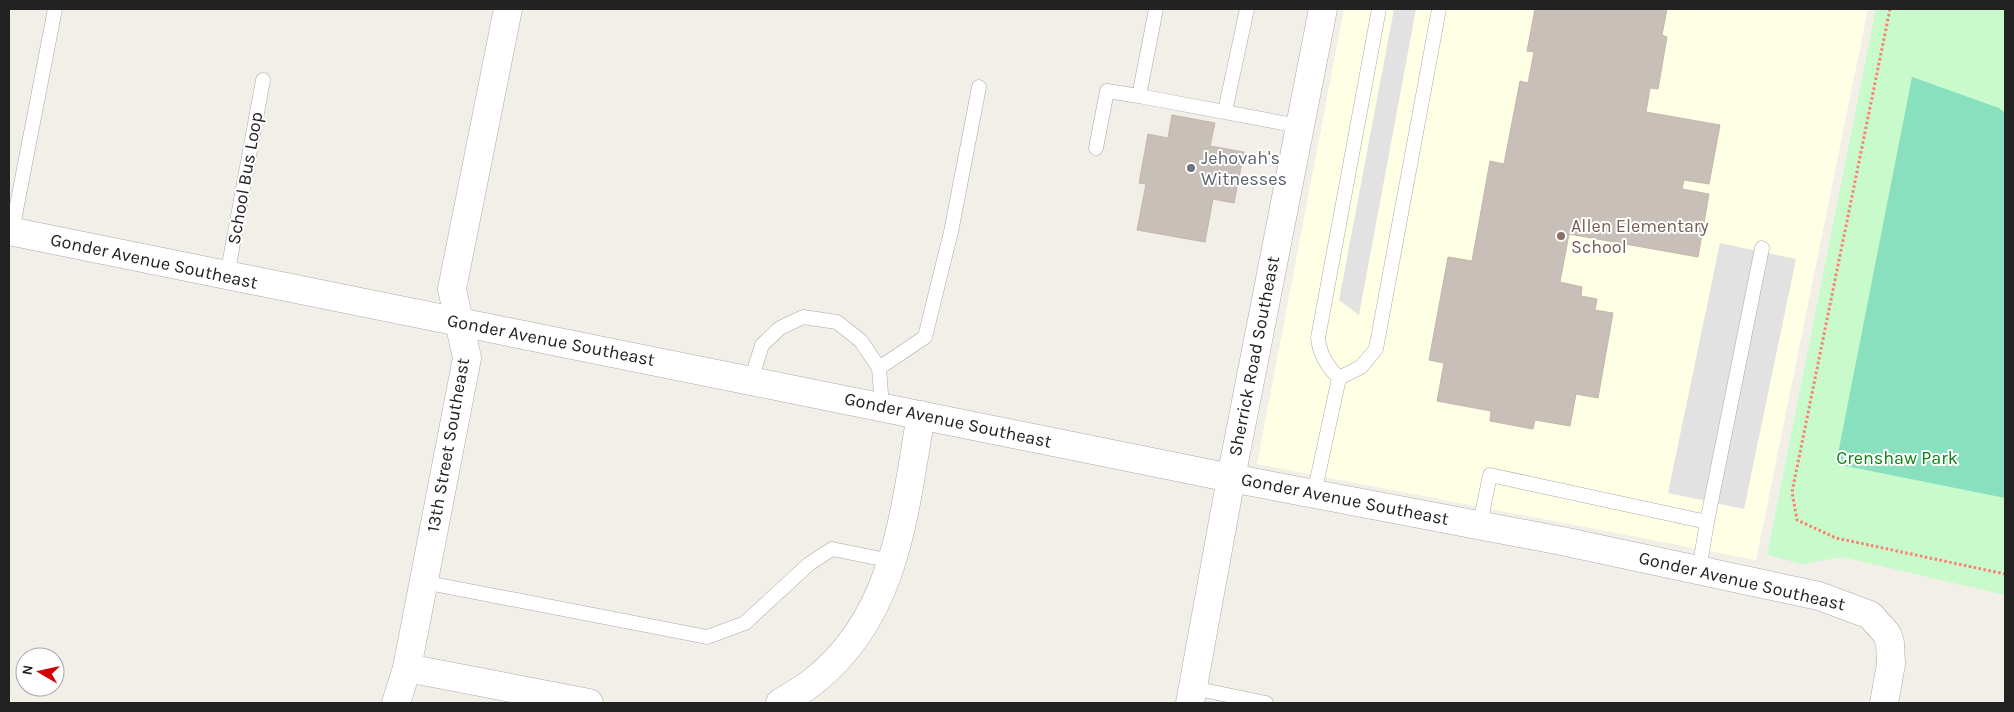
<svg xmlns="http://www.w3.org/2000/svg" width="2014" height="712" font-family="Karla,sans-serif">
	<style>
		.education { fill: #ffffe5 }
		.park { fill: #c8facc }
		.pitch { fill: #88e0be }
		.parking { fill: #e2e2e2 }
		.building { fill: #c7bfb8; stroke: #c4b6ab }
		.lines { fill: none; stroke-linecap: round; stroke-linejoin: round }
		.service-casing { stroke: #a9a9a9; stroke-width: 15 }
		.minor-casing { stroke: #a9a9a9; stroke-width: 29 }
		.tertiary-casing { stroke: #a9a9a9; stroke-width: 29 }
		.path { stroke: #fa8072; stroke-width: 3; stroke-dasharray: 2.5 2.5; stroke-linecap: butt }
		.service { stroke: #fff; stroke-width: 14 }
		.minor { stroke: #fff; stroke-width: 28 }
		.tertiary { stroke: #fff; stroke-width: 28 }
		.worship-dot { fill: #6b7280; stroke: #fff; stroke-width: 2 }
		.education-dot { fill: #8d6e63; stroke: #fff; stroke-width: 2 }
		.labels { text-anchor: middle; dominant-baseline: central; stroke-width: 4; stroke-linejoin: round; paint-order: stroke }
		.worship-label { font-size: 18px; fill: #5b616d; stroke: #fff; text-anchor: start }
		.street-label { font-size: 18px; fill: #222; stroke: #fff }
		.education-label { font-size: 18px; fill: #785e54; stroke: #fff; text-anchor: start }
		.park-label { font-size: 18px; fill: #0c8416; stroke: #fff }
	</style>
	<rect width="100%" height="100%" fill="#f2efe9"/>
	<!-- education -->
	<path class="education" d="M1344 9H1868L1756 560 1257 464Z"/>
	<!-- park -->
	<path class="park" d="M1876 9H2005V595L1842 557 1802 564 1767 555Z"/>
	<!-- pitch -->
	<path class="pitch" d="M1912 77 1999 108 2005 113V498L1836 464Z"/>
	<!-- parking -->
	<g class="parking">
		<path d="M1394 9H1416L1359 315 1339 300Z"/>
		<path d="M1720 243 1796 259 1744 509 1668 493Z"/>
	</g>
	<!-- building -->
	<g class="building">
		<path d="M1535 9H1667L1662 35 1667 37 1658 89 1650 88 1646 112 1720 125 1709 184 1684 180 1682 189 1709 194 1698 257 1569 234 1560 282 1582 287 1581 296 1597 299 1595 310 1613 313 1598 398 1576 394 1570 426 1535 420 1533 429 1490 421 1491 411 1437 401 1444 363 1429 360 1448 257 1472 261 1490 161 1504 164 1520 81 1528 83 1534 52 1527 51Z"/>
		<path d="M1172 115 1215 123 1210 146 1244 152 1234 203 1213 199 1205 242 1137 230 1146 184 1139 183 1148 134 1168 138Z"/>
	</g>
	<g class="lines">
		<defs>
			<g id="service">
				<path d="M1156 9 1139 96 1299 126"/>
				<path d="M1225 111 1247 9"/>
				<path d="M1096 148 1107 91 1139 96"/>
				<path d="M12 231 55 9"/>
				<path d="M227 276 263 80"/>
				<path d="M879 368 925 337 951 232 979 87"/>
				<path d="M1339 378 1361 367 1376 349 1439 9"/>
				<path d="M751 380 762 345 780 328 803 317 837 322 861 341 879 368 882 407"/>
				<path d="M1314 494 1339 378C1327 366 1320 355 1318 338L1379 9"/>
				<path d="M1480 524 1490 475 1707 522 1762 248"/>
				<path d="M1699 570 1707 522"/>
				<path d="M423 582 707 637 745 623 809 564 832 549 892 561"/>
				<path d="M1193 688 1266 703"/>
			</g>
			<g id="minor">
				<path d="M9 231 1231 478 1562 541 1819 596 1870 615 1887 634 1890 643 1891 664 1884 703"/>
				<path d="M407 668 589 703"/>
				<path d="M396 703 407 668 467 358 452 289 508 9"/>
				<path d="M780 703C791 696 805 689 815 680 897 614 904 512 921 415"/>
			</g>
			<path id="tertiary" d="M1190 703 1231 478 1323 9"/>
		</defs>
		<!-- service casing -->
		<use href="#service" class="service-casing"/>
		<!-- minor casing -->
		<use href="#minor" class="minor-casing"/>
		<!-- tertiary casing -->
		<use href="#tertiary" class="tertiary-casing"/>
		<!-- path -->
		<path class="path" d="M1890 9 1792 492 1797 520 1836 538 2005 574"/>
		<!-- service -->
		<use href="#service" class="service"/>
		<!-- minor -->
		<use href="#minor" class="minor"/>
		<!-- tertiary -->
		<use href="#tertiary" class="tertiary"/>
	</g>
	<!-- markers -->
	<circle class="worship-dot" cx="1191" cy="168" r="5"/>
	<circle class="education-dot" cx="1561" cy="236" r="5"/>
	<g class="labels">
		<!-- worship labels -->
		<g class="worship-label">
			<text x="1201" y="158">Jehovah's<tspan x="1201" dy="21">Witnesses</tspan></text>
		</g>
		<!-- street labels -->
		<g class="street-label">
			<text transform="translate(245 178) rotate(-80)">School Bus Loop</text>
			<text transform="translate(154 261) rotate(12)">Gonder Avenue Southeast</text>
			<text transform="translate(551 340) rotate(11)">Gonder Avenue Southeast</text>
			<text transform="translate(1254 356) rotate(-79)">Sherrick Road Southeast</text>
			<text transform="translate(948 420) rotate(12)">Gonder Avenue Southeast</text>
			<text transform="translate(448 445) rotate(-80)">13th Street Southeast</text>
			<text transform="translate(1345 499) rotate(11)">Gonder Avenue Southeast</text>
			<text transform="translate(1742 581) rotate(13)">Gonder Avenue Southeast</text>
		</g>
		<!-- education labels -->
		<g class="education-label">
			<text x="1571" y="226">Allen Elementary<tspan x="1571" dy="21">School</tspan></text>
		</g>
		<!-- park labels -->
		<g class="park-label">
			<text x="1897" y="458">Crenshaw Park</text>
		</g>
	</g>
	<!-- border -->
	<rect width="2014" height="712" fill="none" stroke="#222222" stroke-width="20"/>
	<!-- north arrow -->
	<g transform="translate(40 672) rotate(279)"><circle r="24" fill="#ffffff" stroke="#a7a7a7"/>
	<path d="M0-4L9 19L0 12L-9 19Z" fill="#d40000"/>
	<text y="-8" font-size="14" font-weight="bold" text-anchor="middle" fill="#222222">N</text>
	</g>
</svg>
